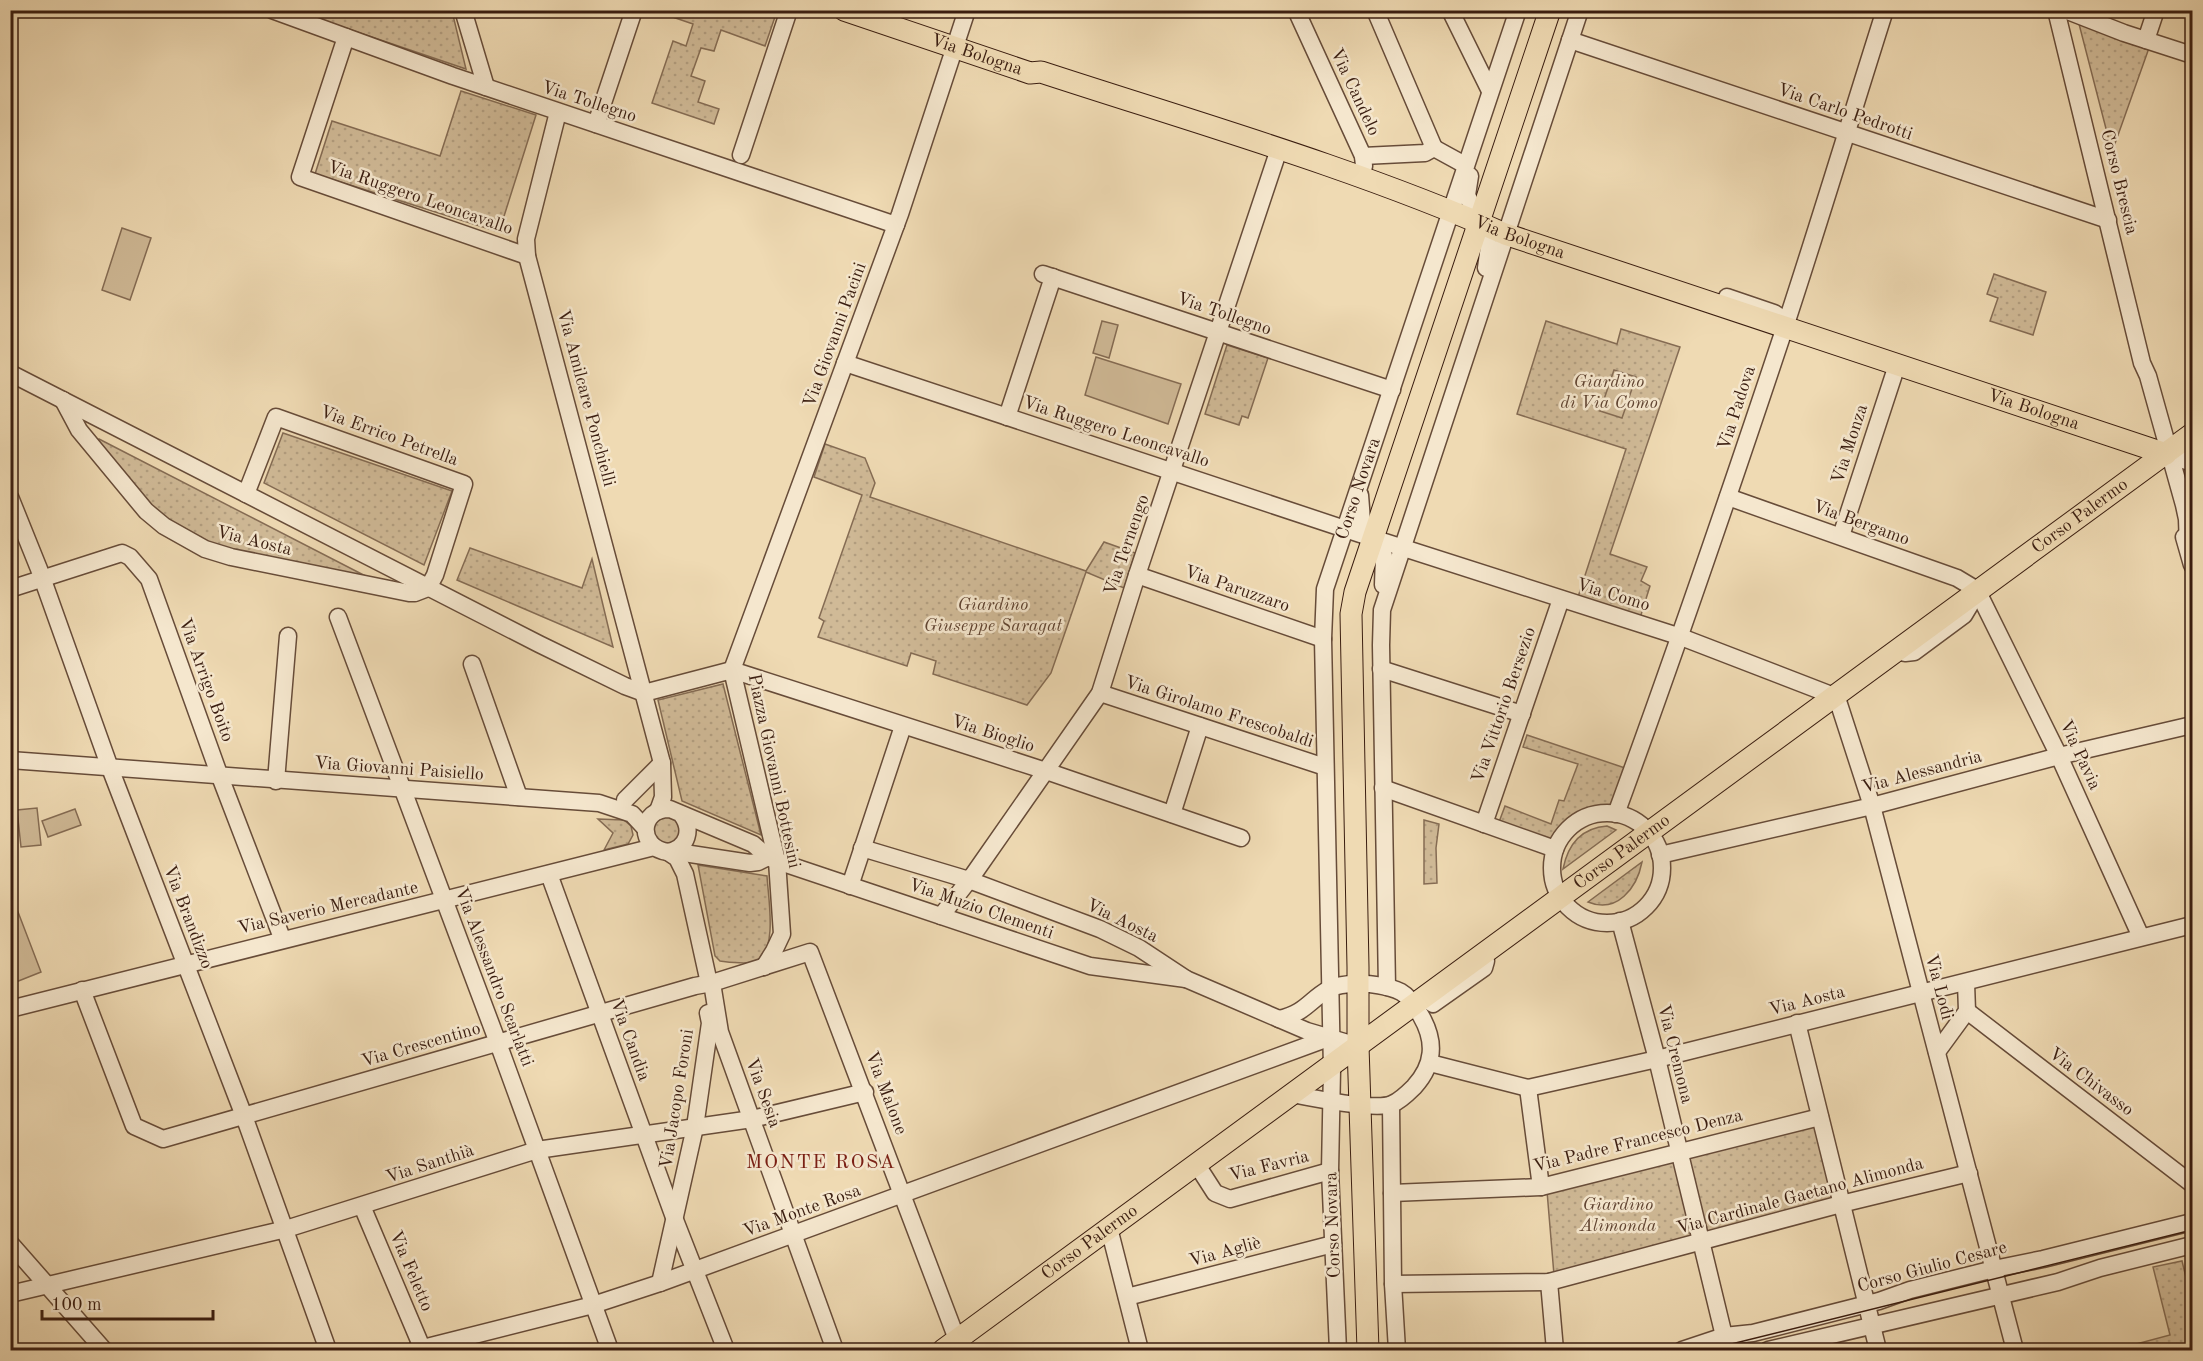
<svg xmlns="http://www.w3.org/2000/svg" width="2203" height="1361" font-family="'Old Standard TT',serif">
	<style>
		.green { fill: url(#green-dots); stroke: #856c54; stroke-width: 1.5 }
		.pitch { fill: #d0ba97; stroke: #856c54; stroke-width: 1.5 }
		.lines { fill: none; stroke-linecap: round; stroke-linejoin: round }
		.minor-casing { stroke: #674c39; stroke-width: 19 }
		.major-casing { stroke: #3a1d10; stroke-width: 23 }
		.minor { stroke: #f5e7ce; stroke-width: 16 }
		.major { stroke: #efdab3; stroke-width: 21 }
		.tram { stroke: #3a1d10; stroke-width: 1.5 }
		.labels { text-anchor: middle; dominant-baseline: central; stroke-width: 5; stroke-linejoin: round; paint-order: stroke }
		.street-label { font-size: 18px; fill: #3a1d10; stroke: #f5e7ce }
		.park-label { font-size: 18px; font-style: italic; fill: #604432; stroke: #f5e7ce }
		.neighbourhood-label { font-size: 20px; letter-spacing: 1.5px; fill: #7a1f14; stroke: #f5e7ce }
	</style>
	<defs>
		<pattern id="green-dots" width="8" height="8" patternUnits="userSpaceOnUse" patternTransform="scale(1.5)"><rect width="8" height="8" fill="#d0ba97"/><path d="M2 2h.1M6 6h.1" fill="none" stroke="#b39f81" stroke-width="1.8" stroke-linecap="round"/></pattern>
	</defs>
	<rect width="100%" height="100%" fill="#efdab3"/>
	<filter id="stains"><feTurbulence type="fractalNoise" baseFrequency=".00333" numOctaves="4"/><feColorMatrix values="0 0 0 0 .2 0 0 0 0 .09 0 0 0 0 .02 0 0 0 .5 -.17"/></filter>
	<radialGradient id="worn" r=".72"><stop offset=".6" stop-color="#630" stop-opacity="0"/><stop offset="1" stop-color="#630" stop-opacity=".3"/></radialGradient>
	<!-- green -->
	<g class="green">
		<path d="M303 10 452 11 466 69 301 13Z"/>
		<path d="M655 11H777L765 46 721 30 714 51 701 48 691 76 705 81 698 102 719 109 714 124 652 103 673 41 686 46 693 24Z"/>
		<path d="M2079 24 2149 48 2112 152Z"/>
		<path d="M461 91 536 115 499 232 315 174 332 121 440 156Z"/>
		<path d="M1994 274 2046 292 2033 335 1990 321 1998 298 1987 294Z"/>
		<path d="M1546 321 1617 344 1621 329 1680 347 1610 554 1647 567 1641 581 1650 586 1640 618 1578 597 1626 449 1517 414Z"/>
		<path d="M1227 345 1268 358 1248 418 1242 416 1239 425 1205 414Z"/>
		<path d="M283 433 452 491 424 565 264 483Z"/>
		<path d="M99 439 383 585 220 549 158 516 98 442Z"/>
		<path d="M825 444 865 458 875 483 870 497 1086 571 1104 542 1135 553 1124 588 1086 572 1051 673 1027 705 933 674 936 661 911 653 907 666 818 637 824 621 819 618 862 495 814 477Z"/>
		<path d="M470 548 582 588 592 559 613 647 457 580Z"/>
		<path d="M723 684 761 835 682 801 658 700Z"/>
		<path d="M1527 735 1628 769 1613 809C1586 799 1564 820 1550 841L1499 822 1505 806 1551 824 1559 800 1564 801 1578 764 1523 747Z"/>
		<circle cx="667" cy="830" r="13"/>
		<path d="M598 819 624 820 631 826 633 835 628 844 604 850 613 833Z"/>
		<path d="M1424 820 1439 824 1436 848 1437 883 1424 884Z"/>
		<path d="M1607 826 1616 830 1563 869C1568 844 1581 828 1607 826Z"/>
		<path d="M1642 862C1637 888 1617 914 1588 902Z"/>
		<path d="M698 865 767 876C768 897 778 949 757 961 748 965 729 962 720 961L715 956Z"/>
		<path d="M1815 1122 1836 1201 1554 1275 1547 1191Z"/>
		<path d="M2182 1261 2192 1302V1350H2114L2170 1335 2153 1267Z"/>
	</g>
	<!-- pitch -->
	<g class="pitch">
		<path d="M122 228 151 238 130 300 102 290Z"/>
		<path d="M1102 321 1118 325 1109 358 1093 353Z"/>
		<path d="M1096 357 1181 384 1168 424 1085 395Z"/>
		<path d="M1614 370 1636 377 1622 418 1600 411Z"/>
		<path d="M37 808 41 845 21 847 17 810Z"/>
		<path d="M75 809 81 825 48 837 42 821Z"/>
		<path d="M10 891 41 972 11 984H10Z"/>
	</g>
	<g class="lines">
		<defs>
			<g id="minor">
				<path d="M272 10 453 76 896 225"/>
				<path d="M463 10 486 87"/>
				<path d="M1296 10 1363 156 1364 166 1361 177"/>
				<path d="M1375 10 1434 148"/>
				<path d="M1450 10 1490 91"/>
				<path d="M2056 10 2142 363 2148 376 2184 505 2187 519 2188 548"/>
				<path d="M2065 10 2124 33 2192 55"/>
				<path d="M346 37 300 177 527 256"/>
				<path d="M1570 40 2108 220"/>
				<path d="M2146 40 2156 10"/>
				<path d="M558 112 526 239 527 256 662 763 663 797 658 811"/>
				<path d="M596 124 634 10"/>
				<path d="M1434 148 1465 165"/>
				<path d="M741 155 789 10"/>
				<path d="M1363 156 1425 153 1434 148"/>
				<path d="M1470 176 1467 195 1489 246 1486 268"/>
				<path d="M1043 274 1392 390"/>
				<path d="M1727 297 1774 313 1786 321"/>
				<path d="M845 363 1360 534 1681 637 1834 696 1838 701 1872 806 2015 1350"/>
				<path d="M10 373 539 644 625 686 644 693"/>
				<path d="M63 400 79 430 146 511 164 526 205 549 231 557 409 593H415L428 588 435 575 464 484 276 417 246 494"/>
				<path d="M1007 417 1053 277"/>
				<path d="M2166 454 2192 463"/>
				<path d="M1360 495 1362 521 1384 556 1383 585"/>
				<path d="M10 497 39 569 110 768 244 1116 328 1350"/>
				<path d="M1728 497 1957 578 1977 590 2059 756 2141 937"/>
				<path d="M1841 536 1897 365"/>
				<path d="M2184 537 2192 565"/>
				<path d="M1137 575 1323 639"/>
				<path d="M10 589 122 553 130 557 149 579 219 774 282 938"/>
				<path d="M338 617 498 1043 610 1350"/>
				<path d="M1901 649 1905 653 1914 652 1964 615 1970 605 1969 599"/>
				<path d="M472 664 519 797"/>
				<path d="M1381 669 1522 714"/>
				<path d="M732 670 900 214 967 10"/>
				<path d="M732 670 1046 771 1241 838"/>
				<path d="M732 670 777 861 782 934 774 951 764 967"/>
				<path d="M644 693 732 670"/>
				<path d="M1100 693 1325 767"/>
				<path d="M10 760 599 803 632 814 645 828"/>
				<path d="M276 781 288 636"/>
				<path d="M1383 788 1555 849"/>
				<path d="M625 800 662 763"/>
				<circle cx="1607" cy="868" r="55"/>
				<path d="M681 814C693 829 688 848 668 852 637 848 639 808 670 809L753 844 768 857 777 861 1090 966 1186 979"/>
				<path d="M1172 814 1200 726"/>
				<path d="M1616 814C1675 653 1730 492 1784 330 1819 224 1851 117 1885 10"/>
				<path d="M1484 824 1561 599"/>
				<path d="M862 848 969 880 1100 929 1139 948 1186 979 1307 1031 1358 1046"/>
				<path d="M676 850 684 853 750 863 758 862 768 857"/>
				<path d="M668 852 677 858 685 874 709 983"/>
				<path d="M1660 855 1872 806 2059 756 2192 725"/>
				<path d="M549 874 675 1220 726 1350"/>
				<path d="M850 886 903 726"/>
				<path d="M941 916 973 875 1100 693 1137 575 1279 149"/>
				<path d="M1620 921 1657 1059 1724 1336"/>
				<path d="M712 983 720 1032 835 1350"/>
				<path d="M1387 987 1381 645 1382 610 1580 10"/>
				<path d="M82 990 134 1126 163 1139 695 986 712 983 810 952 961 1350"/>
				<path d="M1423 998 1433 1004 1484 968 1486 961 1484 954"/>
				<path d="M10 1009C225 953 440 901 654 847"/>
				<path d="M1967 1011 2192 1184"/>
				<path d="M1279 1019C1307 1012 1308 1001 1329 989 1337 985 1348 984 1356 984 1369 983 1389 986 1401 992 1410 997 1416 1007 1421 1016 1436 1042 1434 1065 1414 1087 1408 1093 1400 1101 1392 1104 1376 1111 1312 1098 1292 1094"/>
				<path d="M1797 1023 1878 1350"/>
				<path d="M1937 1052 1967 1011 1966 983"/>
				<path d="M1430 1063 1528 1088 1657 1059 2192 925"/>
				<path d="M1528 1088 1541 1187"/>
				<path d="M1391 1105 1393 1284 1397 1350"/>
				<path d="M1197 1165 1215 1193 1230 1199 1330 1171"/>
				<path d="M1392 1193 1541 1187 1820 1117"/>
				<path d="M362 1206 423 1350"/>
				<path d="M1109 1228 1140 1350"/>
				<path d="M10 1243 104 1350"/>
				<path d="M1549 1282 1555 1350"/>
				<path d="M660 1283 695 1127 710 1023 708 1013"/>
				<path d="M1393 1284 1549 1282 1841 1204 1969 1173"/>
				<path d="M10 1294 286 1229 537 1150 752 1119 865 1092"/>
				<path d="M1127 1297 1333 1244"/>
				<path d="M415 1350 593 1305 660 1283 1331 1037"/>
				<path id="s1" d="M1338 1350 1330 1171 1332 1069 1323 639 1325 589 1518 10"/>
				<path d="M1682 1350 1724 1336 1753 1333 1879 1301 1910 1290 1994 1269 2043 1259 2192 1222"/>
				<path d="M1768 1350 2058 1282 2100 1268 2192 1245"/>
			</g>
			<g id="major">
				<path id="s2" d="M844 10 1030 73 1041 72C1197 123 1355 168 1505 234L2166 454"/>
				<path id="s3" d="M943 1350 2192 434"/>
				<path d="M1368 1350 1358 1046V967L1351 614 1355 592 1550 10"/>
			</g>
		</defs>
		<!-- minor casing -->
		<use href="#minor" class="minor-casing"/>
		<!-- major casing -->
		<use href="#major" class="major-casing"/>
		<!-- minor -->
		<use href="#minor" class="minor"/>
		<!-- major -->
		<use href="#major" class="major"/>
		<!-- tram -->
		<path class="tram" d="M1707 1350 2192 1230"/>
	</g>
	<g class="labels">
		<!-- street labels -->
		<g class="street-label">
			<text stroke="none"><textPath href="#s2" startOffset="140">Via Bologna</textPath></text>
			<text transform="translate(1355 92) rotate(65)">Via Candelo</text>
			<text transform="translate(589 102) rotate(18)">Via Tollegno</text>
			<text transform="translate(1845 112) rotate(19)">Via Carlo Pedrotti</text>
			<text transform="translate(2119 182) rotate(76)">Corso Brescia</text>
			<text transform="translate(420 198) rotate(19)">Via Ruggero Leoncavallo</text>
			<text stroke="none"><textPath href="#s2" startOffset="714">Via Bologna</textPath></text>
			<text transform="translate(1224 314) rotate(19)">Via Tollegno</text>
			<text transform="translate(835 335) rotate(-70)">Via Giovanni Pacini</text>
			<text transform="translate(586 398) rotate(75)">Via Amilcare Ponchielli</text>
			<text transform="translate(1737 408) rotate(-72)">Via Padova</text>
			<text stroke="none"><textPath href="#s2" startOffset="1256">Via Bologna</textPath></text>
			<text transform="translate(1116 432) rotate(18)">Via Ruggero Leoncavallo</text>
			<text transform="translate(389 436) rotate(20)">Via Errico Petrella</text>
			<text transform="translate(1850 444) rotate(-72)">Via Monza</text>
			<text stroke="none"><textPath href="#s1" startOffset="867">Corso Novara</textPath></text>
			<text stroke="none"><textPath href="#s3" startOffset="1410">Corso Palermo</textPath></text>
			<text transform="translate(1861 523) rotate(20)">Via Bergamo</text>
			<text transform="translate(254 541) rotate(14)">Via Aosta</text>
			<text transform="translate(1127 545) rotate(-71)">Via Ternengo</text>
			<text transform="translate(1237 589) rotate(19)">Via Paruzzaro</text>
			<text transform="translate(1613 595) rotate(17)">Via Como</text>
			<text transform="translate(206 680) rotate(70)">Via Arrigo Boito</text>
			<text transform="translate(1504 705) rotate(-71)">Via Vittorio Bersezio</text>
			<text transform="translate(1219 712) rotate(18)">Via Girolamo Frescobaldi</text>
			<text transform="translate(993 734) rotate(18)">Via Bioglio</text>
			<text transform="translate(2080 755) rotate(65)">Via Pavia</text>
			<text transform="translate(399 769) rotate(4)">Via Giovanni Paisiello</text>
			<text transform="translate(774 771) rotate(78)">Piazza Giovanni Bottesini</text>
			<text transform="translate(1922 772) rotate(-15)">Via Alessandria</text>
			<text stroke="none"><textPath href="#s3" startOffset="842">Corso Palermo</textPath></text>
			<text transform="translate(328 908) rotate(-13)">Via Saverio Mercadante</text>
			<text transform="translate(981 909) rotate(19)">Via Muzio Clementi</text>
			<text transform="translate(188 917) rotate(69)">Via Brandizzo</text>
			<text transform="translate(1122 921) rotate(26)">Via Aosta</text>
			<text transform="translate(494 977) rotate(69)">Via Alessandro Scarlatti</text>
			<text transform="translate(1939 987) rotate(75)">Via Lodi</text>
			<text transform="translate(1807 1001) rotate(-14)">Via Aosta</text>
			<text transform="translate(630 1040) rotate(70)">Via Candia</text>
			<text transform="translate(421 1045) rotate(-16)">Via Crescentino</text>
			<text transform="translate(1675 1054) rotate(76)">Via Cremona</text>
			<text transform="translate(2091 1082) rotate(37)">Via Chivasso</text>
			<text transform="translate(763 1093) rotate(70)">Via Sesia</text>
			<text transform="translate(886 1093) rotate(69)">Via Malone</text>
			<text transform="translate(677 1099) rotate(-81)">Via Jacopo Foroni</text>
			<text transform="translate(1638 1141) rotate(-14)">Via Padre Francesco Denza</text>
			<text transform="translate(430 1164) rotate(-18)">Via Santhià</text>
			<text transform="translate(1269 1166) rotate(-14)">Via Favria</text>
			<text transform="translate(1800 1196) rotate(-15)">Via Cardinale Gaetano Alimonda</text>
			<text transform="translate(802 1211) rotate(-20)">Via Monte Rosa</text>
			<text transform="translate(1333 1225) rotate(-92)">Corso Novara</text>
			<text stroke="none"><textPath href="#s3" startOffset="182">Corso Palermo</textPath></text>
			<text transform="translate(1225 1252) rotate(-15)">Via Agliè</text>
			<text transform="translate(1932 1267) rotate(-15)">Corso Giulio Cesare</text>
			<text transform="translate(411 1271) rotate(67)">Via Feletto</text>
		</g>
		<!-- park labels -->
		<g class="park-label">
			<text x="1609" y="382">Giardino<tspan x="1609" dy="21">di Via Como</tspan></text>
			<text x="993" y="605">Giardino<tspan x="993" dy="21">Giuseppe Saragat</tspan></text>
			<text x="1618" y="1205">Giardino<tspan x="1618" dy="21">Alimonda</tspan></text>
		</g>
		<!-- neighbourhood labels -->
		<g class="neighbourhood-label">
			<text x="821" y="1163">MONTE ROSA</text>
		</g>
	</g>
	<!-- margin -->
	<rect width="2203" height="1361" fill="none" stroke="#efdab3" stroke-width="36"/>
	<rect x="12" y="12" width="2179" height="1337" fill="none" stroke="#3a1d10" stroke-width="3"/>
	<rect x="18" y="18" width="2167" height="1325" fill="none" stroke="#3a1d10" stroke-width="1.5"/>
	<!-- scale -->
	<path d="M42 1310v9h171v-9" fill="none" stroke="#3a1d10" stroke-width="3"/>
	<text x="51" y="1310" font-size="18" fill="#3a1d10" stroke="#f5e7ce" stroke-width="4.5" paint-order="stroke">100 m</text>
	<rect width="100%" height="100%" filter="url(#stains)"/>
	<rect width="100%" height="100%" fill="url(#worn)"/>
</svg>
